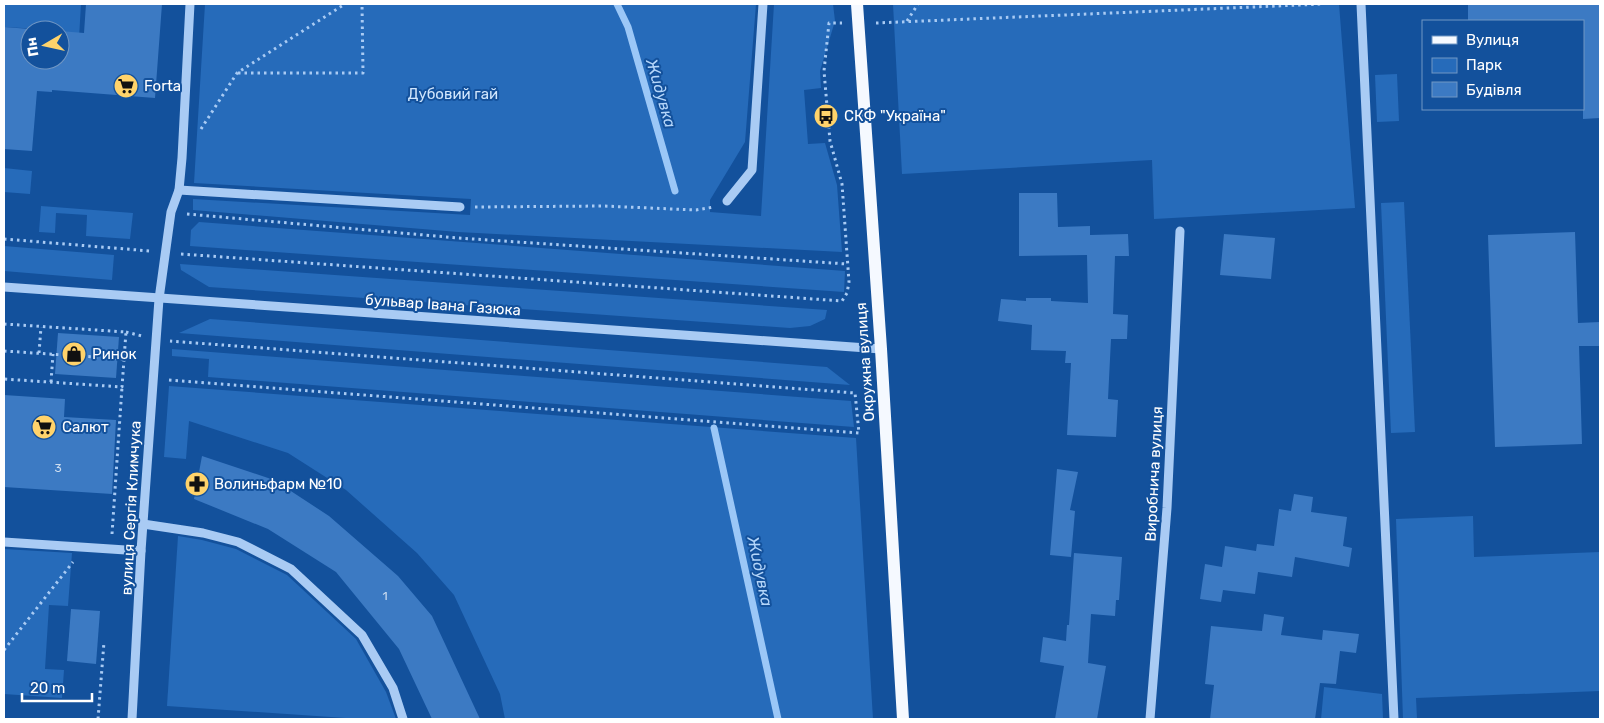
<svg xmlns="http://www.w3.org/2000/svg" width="1604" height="723" font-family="Rubik,sans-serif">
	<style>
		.green { fill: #266bba }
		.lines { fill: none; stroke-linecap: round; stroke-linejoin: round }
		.stream { stroke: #9bc7f7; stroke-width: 7 }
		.building { fill: #3c7ac3 }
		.path { stroke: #a9cbf4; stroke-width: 3; stroke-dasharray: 2.5 4; stroke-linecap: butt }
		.minor { stroke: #a9cbf4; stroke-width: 9 }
		.major { stroke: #f5f9ff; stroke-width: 12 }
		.labels { text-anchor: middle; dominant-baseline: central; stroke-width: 4; stroke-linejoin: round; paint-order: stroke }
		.number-label { font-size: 12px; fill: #cedef0 }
		.poi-label { font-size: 15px; fill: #fff; stroke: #13519c; text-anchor: start }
		.park-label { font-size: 15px; fill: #d1e6fd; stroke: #13519c }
		.street-label { font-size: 15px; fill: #fff; stroke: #13519c }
		.water-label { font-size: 16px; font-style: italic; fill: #b5d6fa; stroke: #13519c }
	</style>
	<rect width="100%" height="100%" fill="#13519c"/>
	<!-- green -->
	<g class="green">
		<path d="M4 4H81L79 38 60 37V30L4 27Z"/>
		<path d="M205 4H756L745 142 710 200V212L761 216 774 4H833L835 21 820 71 821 88 804 90 808 144 825 143 837 185 842 252 458 232 193 210V199L470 215 471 199 194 183Z"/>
		<path d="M893 4H1339L1355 208 1154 219 1152 160 902 174Z"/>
		<path d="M1397 74 1399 121 1377 122 1375 75Z"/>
		<path d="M4 168 32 171 30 194 4 192Z"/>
		<path d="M1404 202 1415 432 1391 433 1381 203Z"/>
		<path d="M41 206 133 213 130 239 86 236 87 215 56 213 55 233 39 232Z"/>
		<path d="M199 222 845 271 844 292 190 246 191 230Z"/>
		<path d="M4 246 114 255 112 280 4 271Z"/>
		<path d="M180 264 827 310 825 319 810 326 790 328 209 287 181 270Z"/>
		<path d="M210 319 827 367 850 385 179 333Z"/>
		<path d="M172 349 851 401 854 427 208 377 209 359 172 356Z"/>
		<path d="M169 386 856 438 873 719H505L500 694 454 595 417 553 346 490 288 453 189 421 186 459 164 457Z"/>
		<path d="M1473 516 1474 557 1600 552V691L1416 698 1417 719H1403L1396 519Z"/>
		<path d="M178 536 202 540 236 549 287 575 356 639 386 692 396 719H360L167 706Z"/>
		<path d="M4 549 72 553 68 606 49 605 45 669 64 670 62 698 4 694Z"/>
		<path d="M1324 687 1382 694 1383 719H1321Z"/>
	</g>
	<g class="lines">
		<!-- stream -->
		<g class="stream">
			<path d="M617 4 628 27 675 191"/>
			<path d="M714 428 778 719"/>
		</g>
	</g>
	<!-- building -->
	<g class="building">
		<path d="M86 4H162L155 98 52 90V92L37 91 32 151 4 149V27L43 30H30V60H60V31L84 33Z"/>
		<path d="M1468 4H1600V118L1583 119V21H1468Z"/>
		<path d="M1019 193H1057L1058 227 1090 226V235L1128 234 1129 256H1115L1113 314 1128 315 1127 339H1111L1108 399 1118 400 1116 437 1067 435 1071 363H1065L1066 351 1031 350 1032 325 998 321 1001 299 1026 301V298H1051V301L1088 303 1087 255 1019 256Z"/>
		<path d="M1575 232 1578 323 1600 322V346H1579L1582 444 1495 447 1488 235Z"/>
		<path d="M1224 234 1275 238 1271 279 1220 275Z"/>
		<path d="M58 333 119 337 116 378 55 374Z"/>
		<path d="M4 395 65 399 64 417 116 420 112 494 4 487Z"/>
		<path d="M202 456 274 480 329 516 398 576 432 616 480 719H432L399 649 336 572 268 529 194 499Z"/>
		<path d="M1057 469 1078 472 1070 510 1075 511 1071 557 1050 555Z"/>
		<path d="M1294 494 1313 497 1311 512 1347 517 1343 546 1352 548 1349 567 1295 557 1292 577 1258 572 1255 594 1223 590 1221 602 1200 599 1205 564 1222 567 1225 546 1256 551 1257 544 1274 546 1279 509 1291 511Z"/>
		<path d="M1074 553 1122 557 1119 600H1116L1115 616 1091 614 1088 663 1106 666 1097 719H1055L1064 666 1040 662 1043 637 1066 641 1067 625H1069Z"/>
		<path d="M71 609 100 611 96 664 67 661Z"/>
		<path d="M1264 614 1284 617 1281 635 1322 640 1323 630 1359 634 1356 653 1340 651 1336 684 1320 683 1315 719H1210L1214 685 1205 684 1211 626 1262 631Z"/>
	</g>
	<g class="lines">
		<!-- path -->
		<g class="path">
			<path d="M907 21 918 4"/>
			<path d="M876 23 1323 4"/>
			<path d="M238 73H363L362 4"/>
			<path d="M201 129 237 73 345 4"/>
			<path d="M475 207 603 206 696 210 714 207"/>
			<path d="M187 214 458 238 847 264"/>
			<path d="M4 239 150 251"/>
			<path d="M181 254 842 301 847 293 849 282 842 184 830 141 824 71 829 23H842"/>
			<path d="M4 324 126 332 122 387 4 379"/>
			<path d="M126 332 142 336"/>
			<path d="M4 351 124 359"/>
			<path d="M39 353 41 327"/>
			<path d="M169 380 859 433 855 393 170 341"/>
			<path d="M51 382 53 354"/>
			<path d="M112 534 122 387"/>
			<path d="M4 650 73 562"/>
			<path d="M98 719 104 642"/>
		</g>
		<!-- minor -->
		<g class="minor">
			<path d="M1361 4 1394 719"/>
			<path d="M179 190 460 207"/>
			<path d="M727 201 752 170 763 4"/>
			<path d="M4 287 881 349"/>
			<path d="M143 524 203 533 238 542 291 569 362 635 393 688 403 719"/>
			<path d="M4 542 141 551"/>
			<path d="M132 719 141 551 159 299 171 212 179 190 182 158 190 4"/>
			<path d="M1150 719 1167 508 1180 231"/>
		</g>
		<!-- major -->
		<path class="major" d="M857 4 881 349 903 719"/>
	</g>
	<!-- icons -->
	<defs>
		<symbol id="supermarket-disc" viewBox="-11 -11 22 22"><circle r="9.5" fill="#ffd36b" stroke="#13519c"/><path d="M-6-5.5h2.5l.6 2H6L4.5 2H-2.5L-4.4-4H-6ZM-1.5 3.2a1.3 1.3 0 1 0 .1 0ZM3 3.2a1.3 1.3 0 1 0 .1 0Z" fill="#111"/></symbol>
		<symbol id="bus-disc" viewBox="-11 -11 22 22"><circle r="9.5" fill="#ffd36b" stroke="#13519c"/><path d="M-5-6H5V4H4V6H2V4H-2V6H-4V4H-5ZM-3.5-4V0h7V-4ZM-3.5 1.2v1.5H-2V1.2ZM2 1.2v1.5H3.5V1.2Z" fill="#111"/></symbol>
		<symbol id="shop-disc" viewBox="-11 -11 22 22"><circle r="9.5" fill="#ffd36b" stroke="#13519c"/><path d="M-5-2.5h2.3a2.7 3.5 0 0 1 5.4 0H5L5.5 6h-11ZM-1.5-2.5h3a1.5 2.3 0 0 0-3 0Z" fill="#111"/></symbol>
		<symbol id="pharmacy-disc" viewBox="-11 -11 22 22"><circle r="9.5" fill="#ffd36b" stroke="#13519c"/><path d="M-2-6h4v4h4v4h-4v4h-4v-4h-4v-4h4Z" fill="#111"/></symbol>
	</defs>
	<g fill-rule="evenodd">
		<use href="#supermarket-disc" x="112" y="72" width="28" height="28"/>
		<use href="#bus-disc" x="812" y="102" width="28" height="28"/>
		<use href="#shop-disc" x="60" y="340" width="28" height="28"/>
		<use href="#supermarket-disc" x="30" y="413" width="28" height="28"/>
		<use href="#pharmacy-disc" x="183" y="470" width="28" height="28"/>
	</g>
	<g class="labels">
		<!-- number labels -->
		<g class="number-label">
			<text x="58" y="468">3</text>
			<text x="385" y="596">1</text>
		</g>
		<!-- poi labels -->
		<g class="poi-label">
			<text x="144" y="86">Forta</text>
			<text x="844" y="116">СКФ "Україна"</text>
			<text x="92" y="354">Ринок</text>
			<text x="62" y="427">Салют</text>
			<text x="214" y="484">Волиньфарм №10</text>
		</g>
		<!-- park labels -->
		<g class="park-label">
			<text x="453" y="94">Дубовий гай</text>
		</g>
		<!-- street labels -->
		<g class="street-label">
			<text transform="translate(443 305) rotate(4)">бульвар Івана Газюка</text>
			<text transform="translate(865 362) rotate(-94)">Окружна вулиця</text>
			<text transform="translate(1154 474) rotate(-87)">Виробнича вулиця</text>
			<text transform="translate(131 508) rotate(-87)">вулиця Сергія Климчука</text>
		</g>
		<!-- water labels -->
		<g class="water-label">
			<text transform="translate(661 93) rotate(74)">Жидувка</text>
			<text transform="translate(760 571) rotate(78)">Жидувка</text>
		</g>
	</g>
	<!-- border -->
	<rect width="1604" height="723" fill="none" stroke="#ffffff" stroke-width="10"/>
	<!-- legend -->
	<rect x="1422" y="20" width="162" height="90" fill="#13519c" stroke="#7197c4"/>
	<rect x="1432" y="36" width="25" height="8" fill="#f5f9ff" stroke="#7197c4"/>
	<text x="1466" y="45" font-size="15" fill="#ffffff">Вулиця</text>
	<rect x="1432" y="58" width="25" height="15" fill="#266bba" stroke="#7197c4"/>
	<text x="1466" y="70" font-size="15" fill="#ffffff">Парк</text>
	<rect x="1432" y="82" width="25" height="15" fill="#3c7ac3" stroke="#7197c4"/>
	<text x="1466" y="95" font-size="15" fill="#ffffff">Будівля</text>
	<!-- north arrow -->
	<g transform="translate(45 45) rotate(261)"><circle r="24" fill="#13519c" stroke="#7197c4"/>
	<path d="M0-4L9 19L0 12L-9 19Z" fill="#ffd36b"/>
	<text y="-8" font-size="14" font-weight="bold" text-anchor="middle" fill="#ffffff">Пн</text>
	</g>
	<!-- scale -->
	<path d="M22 693v8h70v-8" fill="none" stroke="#ffffff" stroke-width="2.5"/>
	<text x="30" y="693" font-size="15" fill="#ffffff" stroke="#13519c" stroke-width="4" paint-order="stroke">20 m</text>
</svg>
